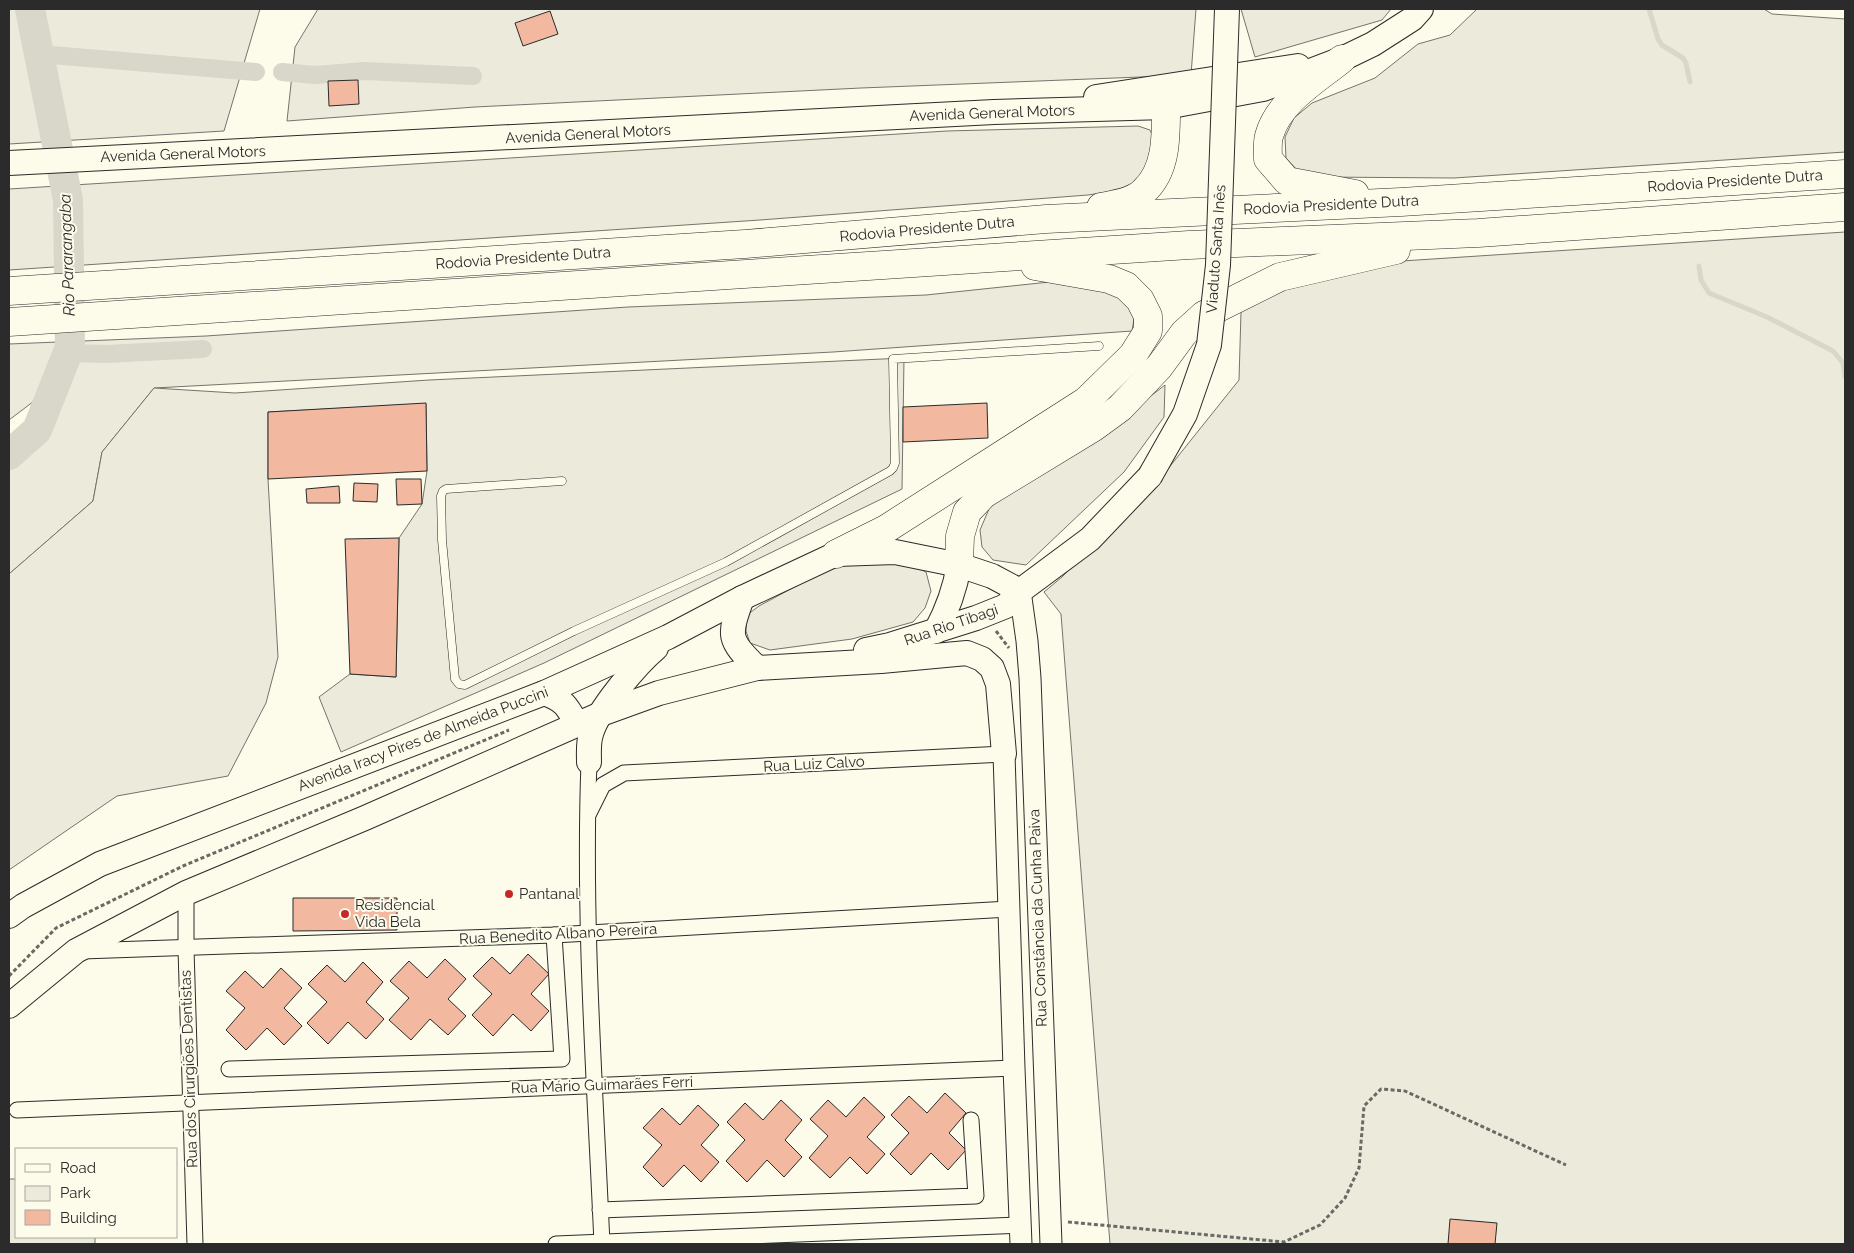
<svg xmlns="http://www.w3.org/2000/svg" width="1854" height="1253" font-family="Raleway,sans-serif">
	<style>
		.green { fill: #ecebdb; stroke: #74746e }
		.parking { fill: #eceadb; stroke: #74746e }
		.lines { fill: none; stroke-linecap: round; stroke-linejoin: round }
		.stream { stroke: #d8d7c9; stroke-width: 5 }
		.canal { stroke: #d8d7c9; stroke-width: 18 }
		.river { stroke: #d8d7c9; stroke-width: 30 }
		.building { fill: #f2b8a0; stroke: #2b2b2b }
		.lane-casing { stroke: #2b2b2b; stroke-width: 9 }
		.street-casing { stroke: #2b2b2b; stroke-width: 17 }
		.secondary-casing { stroke: #2b2b2b; stroke-width: 23 }
		.primary-casing { stroke: #2b2b2b; stroke-width: 26 }
		.highway-casing { stroke: #2b2b2b; stroke-width: 29 }
		.path { stroke: #6a6964; stroke-width: 3; stroke-dasharray: 4 2.5; stroke-linecap: butt }
		.lane { stroke: #fdfbea; stroke-width: 8 }
		.street { stroke: #fdfbea; stroke-width: 15 }
		.secondary { stroke: #fdfbea; stroke-width: 21 }
		.primary { stroke: #fdfbea; stroke-width: 24 }
		.highway { stroke: #fdfbea; stroke-width: 28 }
		.primary-bridge-casing { stroke: #2b2b2b; stroke-width: 26; stroke-linecap: butt }
		.primary-bridge { stroke: #fdfbea; stroke-width: 24 }
		.poi-dot { fill: #c62828; stroke: #fdfbea; stroke-width: 2 }
		.labels { text-anchor: middle; dominant-baseline: central; stroke-width: 4; stroke-linejoin: round; paint-order: stroke }
		.street-label { font-size: 15px; fill: #2b2b2b; stroke: #fdfbea }
		.poi-label { font-size: 15px; fill: #2b2b2b; stroke: #fdfbea; text-anchor: start }
		.water-label { font-size: 16px; font-style: italic; fill: #2b2b2b; stroke: #fdfbea }
	</style>
	<rect width="100%" height="100%" fill="#fdfbea"/>
	<!-- green -->
	<g class="green">
		<path d="M9 9H260L224 131 9 144Z"/>
		<path d="M318 9H1196L1191 75 861 88 475 107 287 121 295 47Z"/>
		<path d="M1241 9H1391L1382 20 1255 57Z"/>
		<path d="M1477 9H1764L1772 14 1845 19V152L1454 178 1319 177 1299 172 1286 158 1285 137 1294 118 1312 103 1375 78 1418 44 1450 35Z"/>
		<path d="M1138 126 1150 130 1157 147 1134 188 1088 195 760 220 9 270V189L947 131Z"/>
		<path d="M1845 232V1244H1110L1061 614 1044 592 1062 577 1159 480 1239 380 1241 312 1257 300 1289 284 1402 261Z"/>
		<path d="M1059 281 1104 285 1130 304 1134 319 1132 331 833 352 154 388 102 452 93 501 9 574V455L37 430 54 386 9 420V344L206 336 628 307 926 295Z"/>
		<path d="M1165 385 1164 417 1124 472 1026 565 993 560 982 547 980 530 989 509 1005 493 1099 436Z"/>
		<path d="M856 564H909L926 572 931 591 925 608 913 622 852 639 770 650 750 643 746 631 747 615 759 606 830 568Z"/>
		<path d="M9 1179H16V1237H95V1244H9Z"/>
	</g>
	<!-- parking -->
	<path class="parking" d="M904 358 902 489 544 663 341 752 319 697 350 674 396 677 399 538 422 504 427 471 426 404 268 412V479L278 657 266 703 228 776 117 796 9 870V574L93 501 102 452 154 388 235 393 429 380Z"/>
	<g class="lines">
		<!-- stream -->
		<g class="stream">
			<path d="M1649 9 1658 39 1662 45 1683 58 1686 63 1690 82"/>
			<path d="M1699 266 1701 280 1709 293 1767 317 1833 351 1843 363 1845 377"/>
		</g>
		<!-- canal -->
		<g class="canal">
			<path d="M39 54 256 72"/>
			<path d="M282 72 315 75 365 71 473 76"/>
			<path d="M68 353 107 354 203 349"/>
		</g>
		<!-- river -->
		<path class="river" d="M9 455 37 430 70 347 68 200 30 9"/>
	</g>
	<!-- building -->
	<g class="building">
		<path d="M550 11 558 34 523 46 515 23Z"/>
		<path d="M358 80 359 104 329 106 328 81Z"/>
		<path d="M426 403 427 471 268 479V412Z"/>
		<path d="M987 403 988 438 903 442V407Z"/>
		<path d="M396 479H421L422 504 397 505Z"/>
		<path d="M354 483 378 484 377 502 353 501Z"/>
		<path d="M339 486 340 503H307L306 489Z"/>
		<path d="M399 538 396 677 350 674 345 539Z"/>
		<path d="M293 898H397V930L293 931Z"/>
		<path d="M528 954 549 974 531 994 549 1011 531 1031 513 1014 493 1036 472 1015 492 994 473 976 492 957 510 974Z"/>
		<path d="M445 959 466 979 448 999 466 1016 448 1035 430 1019 411 1040 389 1020 409 998 390 981 409 961 427 978Z"/>
		<path d="M363 962 383 982 366 1002 384 1019 366 1039 348 1022 328 1044 307 1023 327 1002 308 984 327 965 345 982Z"/>
		<path d="M281 968 302 988 284 1008 302 1026 284 1045 267 1028 246 1050 226 1030 245 1008 226 991 245 971 263 988Z"/>
		<path d="M945 1093 966 1113 949 1133 966 1150 948 1170 931 1153 911 1175 890 1154 909 1133 891 1115 909 1096 927 1113Z"/>
		<path d="M864 1097 885 1117 867 1137 885 1154 867 1174 850 1157 830 1178 809 1158 828 1136 810 1119 828 1100 846 1117Z"/>
		<path d="M781 1100 802 1120 785 1140 802 1157 784 1177 767 1160 747 1182 726 1161 745 1140 727 1122 745 1103 763 1120Z"/>
		<path d="M698 1105 719 1125 701 1145 719 1162 701 1182 684 1165 663 1187 643 1167 662 1145 643 1128 662 1108 680 1125Z"/>
		<path d="M1450 1219 1497 1223 1495 1244H1448Z"/>
	</g>
	<g class="lines">
		<defs>
			<path id="lane" d="M562 481 446 489 443 491 441 496 442 540 455 679 459 684 465 685 574 631 726 562 890 471 893 468 895 463 893 359 1099 346"/>
			<g id="street">
				<path d="M586 754 589 762C583 922 595 1084 602 1244"/>
				<path d="M589 813 603 785 624 773 1004 754"/>
				<path d="M186 893V949L195 1244"/>
				<path d="M82 951 554 935 1009 909"/>
				<path d="M229 1069 562 1059 554 935"/>
				<path d="M17 1110 1014 1068"/>
				<path d="M600 1210 976 1196 971 1120"/>
				<path d="M556 1244 1021 1225"/>
			</g>
			<g id="secondary">
				<path d="M1020 591 1027 641 1030 678 1051 1244"/>
				<path d="M1004 754 1014 1068 1021 1244"/>
			</g>
			<g id="primary">
				<path d="M1096 97 1298 66"/>
				<path d="M9 163 994 112 1166 107 1263 89 1342 59 1373 44 1412 19 1421 9"/>
				<path d="M742 598C728 637 728 639 757 668"/>
				<path d="M936 631C948 609 955 589 959 565"/>
				<path d="M866 650 890 645 976 618 1006 606 1020 591 1090 539 1150 476"/>
				<path d="M544 693C564 700 567 706 577 724"/>
				<path d="M589 762C589 753 588 743 591 734 597 711 637 664 656 648"/>
				<path d="M9 916 23 906 100 864 544 693 668 637 742 598 836 554 895 552 959 565 992 576 1020 591"/>
				<path d="M9 1006 76 951 186 893 365 818 601 714 659 693 757 668 881 661 967 653 982 659 992 668 998 684 1004 754"/>
			</g>
			<g id="highway">
				<path d="M1342 59C1316 80 1278 102 1269 136 1267 143 1268 152 1268 159L1287 181 1355 194"/>
				<path d="M1101 207C1115 204 1134 202 1144 191 1167 170 1166 136 1166 107"/>
				<path d="M9 291 745 244 1046 219 1401 202 1845 174"/>
				<path d="M9 322 1189 245 1478 233 1845 207"/>
				<path d="M836 554 886 529 1086 401 1133 355 1148 331V316L1140 300 1126 286 1109 279 1035 266"/>
				<path d="M959 565 960 536 967 512 984 494 1094 427 1120 408 1159 367 1184 333 1204 315 1280 277 1396 250"/>
			</g>
		</defs>
		<!-- lane casing -->
		<use href="#lane" class="lane-casing"/>
		<!-- street casing -->
		<use href="#street" class="street-casing"/>
		<!-- secondary casing -->
		<use href="#secondary" class="secondary-casing"/>
		<!-- primary casing -->
		<use href="#primary" class="primary-casing"/>
		<!-- highway casing -->
		<use href="#highway" class="highway-casing"/>
		<!-- path -->
		<g class="path">
			<path d="M996 631 1009 648"/>
			<path d="M9 976 56 928 183 866 509 730"/>
			<path d="M1068 1222 1284 1242 1320 1225 1345 1198 1359 1168 1364 1106 1381 1089 1405 1091 1566 1165"/>
		</g>
		<!-- lane -->
		<use href="#lane" class="lane"/>
		<!-- street -->
		<use href="#street" class="street"/>
		<!-- secondary -->
		<use href="#secondary" class="secondary"/>
		<!-- primary -->
		<use href="#primary" class="primary"/>
		<!-- highway -->
		<use href="#highway" class="highway"/>
		<defs>
			<path id="primary-bridge" d="M1150 476 1185 414 1209 345 1218 265 1227 9"/>
		</defs>
		<!-- primary-bridge casing -->
		<use href="#primary-bridge" class="primary-bridge-casing"/>
		<!-- primary-bridge -->
		<use href="#primary-bridge" class="primary-bridge"/>
	</g>
	<!-- markers -->
	<g class="poi-dot">
		<circle cx="509" cy="894" r="5"/>
		<circle cx="345" cy="914" r="5"/>
	</g>
	<g class="labels">
		<!-- street labels -->
		<g class="street-label">
			<text transform="translate(992 113) rotate(-2)">Avenida General Motors</text>
			<text transform="translate(588 134) rotate(-3)">Avenida General Motors</text>
			<text transform="translate(183 154) rotate(-2)">Avenida General Motors</text>
			<text transform="translate(1735 181) rotate(-4)">Rodovia Presidente Dutra</text>
			<text transform="translate(1331 205) rotate(-3)">Rodovia Presidente Dutra</text>
			<text transform="translate(927 229) rotate(-5)">Rodovia Presidente Dutra</text>
			<text transform="translate(1216 249) rotate(-86)">Viaduto Santa Inês</text>
			<text transform="translate(523 258) rotate(-4)">Rodovia Presidente Dutra</text>
			<text transform="translate(951 625) rotate(-19)">Rua Rio Tibagi</text>
			<text transform="translate(423 739) rotate(-21)">Avenida Iracy Pires de Almeida Puccini</text>
			<text transform="translate(814 764) rotate(-3)">Rua Luiz Calvo</text>
			<text transform="translate(1038 918) rotate(-92)">Rua Constância da Cunha Paiva</text>
			<text transform="translate(558 934) rotate(-3)">Rua Benedito Albano Pereira</text>
			<text transform="translate(189 1069) rotate(-92)">Rua dos Cirurgiões Dentistas</text>
			<text transform="translate(602 1085) rotate(-2)">Rua Mário Guimarães Ferri</text>
		</g>
		<!-- poi labels -->
		<g class="poi-label">
			<text x="519" y="894">Pantanal</text>
			<text x="355" y="905">Residencial<tspan x="355" dy="17">Vida Bela</tspan></text>
		</g>
		<!-- water labels -->
		<g class="water-label">
			<text transform="translate(67 255) rotate(-92)">Rio Pararangaba</text>
		</g>
	</g>
	<!-- border -->
	<rect width="1854" height="1253" fill="none" stroke="#2b2b2b" stroke-width="20"/>
	<!-- legend -->
	<rect x="15" y="1148" width="162" height="90" fill="#fdfbea" stroke="#a9a89e"/>
	<rect x="25" y="1164" width="25" height="8" fill="#fdfbea" stroke="#a9a89e"/>
	<text x="60" y="1173" font-size="15" fill="#2b2b2b">Road</text>
	<rect x="25" y="1186" width="25" height="15" fill="#ecebdb" stroke="#a9a89e"/>
	<text x="60" y="1198" font-size="15" fill="#2b2b2b">Park</text>
	<rect x="25" y="1210" width="25" height="15" fill="#f2b8a0" stroke="#a9a89e"/>
	<text x="60" y="1223" font-size="15" fill="#2b2b2b">Building</text>
</svg>
